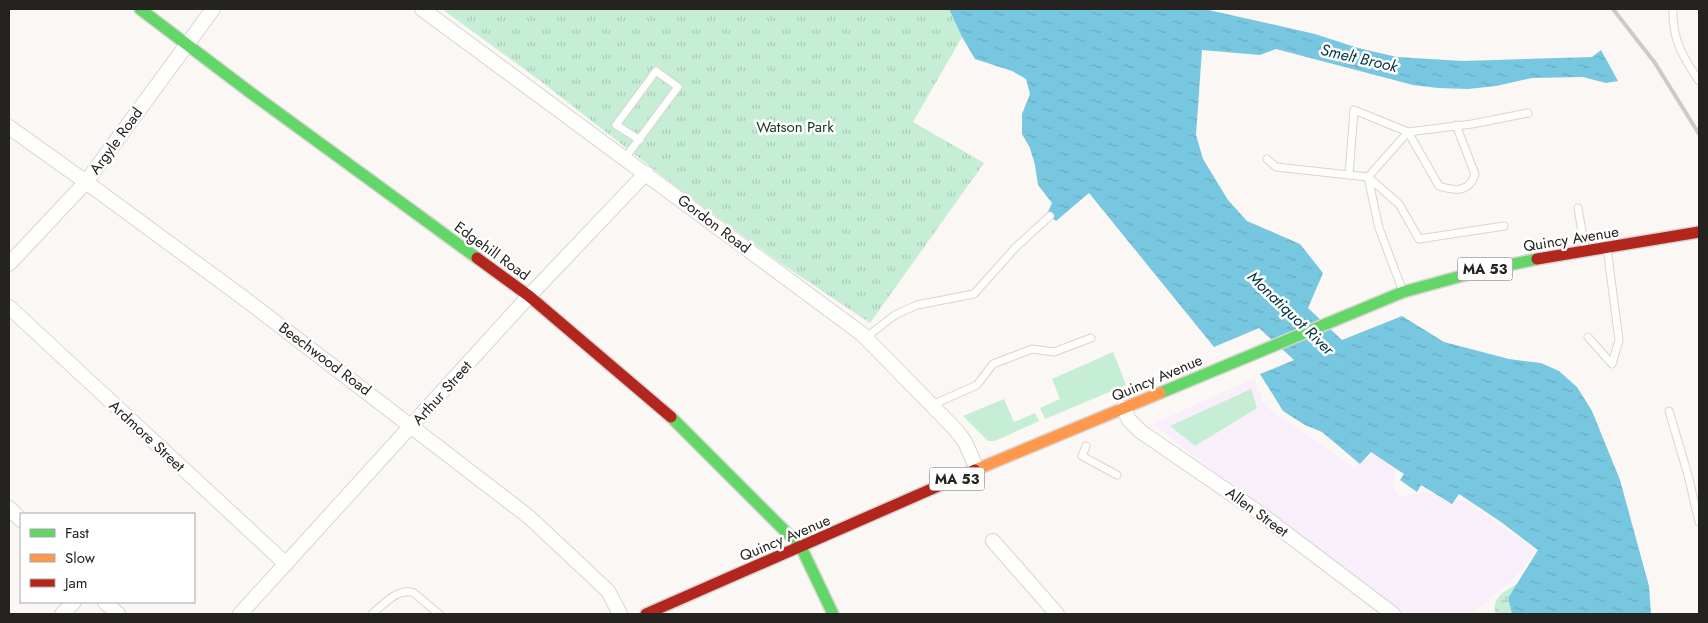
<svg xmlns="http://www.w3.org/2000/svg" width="1708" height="623" font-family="Jost,sans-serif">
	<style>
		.commercial { fill: #f8effa }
		.grass { fill: #c6edd5 }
		.wetland { fill: url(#wetland-marsh) }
		.park { fill: url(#park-tufts) }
		.water { fill: url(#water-ripples) }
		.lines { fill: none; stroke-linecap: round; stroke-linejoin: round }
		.lane-casing { stroke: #d8d5d2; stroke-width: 9 }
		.street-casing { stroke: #d8d5d2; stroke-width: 16 }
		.fast-casing { stroke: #d8d5d2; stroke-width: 14 }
		.slow-casing { stroke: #d8d5d2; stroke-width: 14 }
		.jam-casing { stroke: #d8d5d2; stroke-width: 14 }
		.lane { stroke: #fefefd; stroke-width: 7 }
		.street { stroke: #fefefd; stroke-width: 14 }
		.fast { stroke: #63d668; stroke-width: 11 }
		.slow { stroke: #ff974d; stroke-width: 11 }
		.jam { stroke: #b3261e; stroke-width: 11 }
		.rail { stroke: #cbcbca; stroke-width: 4 }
		.labels { text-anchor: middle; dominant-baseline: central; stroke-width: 5; stroke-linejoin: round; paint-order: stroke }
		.shield { fill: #fff; stroke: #666563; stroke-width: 1 }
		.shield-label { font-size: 14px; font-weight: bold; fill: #252320 }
		.park-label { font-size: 15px; fill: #103825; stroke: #fff }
		.street-label { font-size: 15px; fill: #252320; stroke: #fff }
		.water-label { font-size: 16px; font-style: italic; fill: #003443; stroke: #fff }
	</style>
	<defs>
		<pattern id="wetland-marsh" width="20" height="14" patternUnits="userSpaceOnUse" patternTransform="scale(1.25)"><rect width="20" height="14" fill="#c6edd5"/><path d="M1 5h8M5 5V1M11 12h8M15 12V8" fill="none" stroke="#aacbb7"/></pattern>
		<pattern id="park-tufts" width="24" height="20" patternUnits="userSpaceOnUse" patternTransform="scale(1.25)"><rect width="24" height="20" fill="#c6edd5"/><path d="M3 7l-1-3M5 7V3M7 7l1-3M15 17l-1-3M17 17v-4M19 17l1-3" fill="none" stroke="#aacbb7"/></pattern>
		<pattern id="water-ripples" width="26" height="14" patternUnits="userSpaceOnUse" patternTransform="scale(1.25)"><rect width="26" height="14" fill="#78c7e0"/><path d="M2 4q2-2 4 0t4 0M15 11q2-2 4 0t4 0" fill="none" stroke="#68abc0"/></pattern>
	</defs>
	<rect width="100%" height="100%" fill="#fbf7f4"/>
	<!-- commercial -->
	<path class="commercial" d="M1254 378 1265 406 1354 468 1375 453 1397 470 1392 486 1400 497 1424 492 1467 502 1537 551 1517 575 1472 614H1394L1153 424Z"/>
	<!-- grass -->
	<g class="grass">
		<path d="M1113 352 1126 385 1045 419 1040 408 1060 399 1052 379Z"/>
		<path d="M1251 389 1257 408 1195 446 1170 426Z"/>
		<path d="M1004 399 1014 422 1035 413 1039 421 995 441H988L963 416Z"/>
	</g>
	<!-- wetland -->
	<path class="wetland" d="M1517 584 1508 598 1512 614H1496C1490 598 1506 590 1517 584Z"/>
	<!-- park -->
	<path class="park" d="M442 9H949L962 37 913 122 984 163 870 323 779 262 674 185 543 83Z"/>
	<!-- water -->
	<path class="water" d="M949 9H1204L1315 34 1358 48 1397 57 1463 61 1592 57 1601 50 1618 81 1606 83 1583 77 1532 78 1496 86 1468 89 1438 88 1413 85 1276 49 1260 55 1202 50 1196 135 1203 159 1228 200 1247 221 1300 244 1323 273 1308 308 1342 340 1402 316 1444 342 1509 359 1541 363 1559 371 1577 387 1592 411 1620 480 1649 586 1651 614H1512L1508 598 1538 550 1501 522 1459 494 1452 504 1421 485 1417 492 1400 480 1404 474 1371 452 1360 464 1322 432 1305 425 1283 411 1260 374 1294 360 1259 328 1214 347 1089 193 1056 221 1047 214 1052 203 1038 185 1035 165 1030 148 1022 134V114L1030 94 1026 79 1012 71 975 59 962 37Z"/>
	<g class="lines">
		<defs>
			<g id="lane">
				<path d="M1673 9C1672 40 1683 57 1699 81"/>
				<path d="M625 158 678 87 656 71 616 125 640 140"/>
				<path d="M1267 159 1276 167 1368 177 1408 132 1472 124 1528 113"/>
				<path d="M1349 175 1354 110 1408 132 1439 186C1455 191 1469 193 1475 174L1456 125"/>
				<path d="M1578 208 1585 249"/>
				<path d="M1402 289 1379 228 1368 177 1399 204 1419 239 1504 226"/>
				<path d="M1588 337 1612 364 1619 340 1607 248"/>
				<path d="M865 338 895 315 917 305 974 294 1015 248 1050 216"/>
				<path d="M932 405 977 385 993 364 1032 349 1054 352 1091 338"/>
				<path d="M1669 411 1688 475 1699 522"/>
				<path d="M1086 446 1082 456 1117 475"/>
				<path d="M372 614C383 605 398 587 414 593L439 614"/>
			</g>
			<g id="street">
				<path d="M422 9 862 334 956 430 965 442 977 469"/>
				<path d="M9 127 86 182 245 299 529 517 608 591 620 614"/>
				<path d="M9 264 86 182 213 9"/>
				<path d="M9 307 286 564"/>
				<path d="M1123 408 1129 420 1140 431 1258 512 1393 614"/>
				<path d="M9 508 21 520"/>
				<path d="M993 541 1057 614"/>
				<path d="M105 602 118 614"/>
				<path d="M62 614 74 602"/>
				<path d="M240 614 529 296 646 173"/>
			</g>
			<g id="fast">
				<path d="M140 9 251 93 477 258"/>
				<path d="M1160 393 1403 292 1476 272 1537 259"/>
				<path d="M671 417 801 547 833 614"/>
			</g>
			<path id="slow" d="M975 470 1160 393"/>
			<g id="jam">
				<path d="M477 258 529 296 671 417"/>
				<path d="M1537 259 1699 232"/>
				<path d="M646 614 975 470"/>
			</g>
		</defs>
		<!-- lane casing -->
		<use href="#lane" class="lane-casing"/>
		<!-- street casing -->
		<use href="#street" class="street-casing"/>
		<!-- fast casing -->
		<use href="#fast" class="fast-casing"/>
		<!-- slow casing -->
		<use href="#slow" class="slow-casing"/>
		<!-- jam casing -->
		<use href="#jam" class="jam-casing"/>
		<!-- lane -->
		<use href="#lane" class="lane"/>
		<!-- street -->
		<use href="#street" class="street"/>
		<!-- fast -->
		<use href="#fast" class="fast"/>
		<!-- slow -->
		<use href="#slow" class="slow"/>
		<!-- jam -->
		<use href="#jam" class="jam"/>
		<!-- rail -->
		<path class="rail" d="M1613 9 1655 63 1699 134"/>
	</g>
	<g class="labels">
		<!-- shield labels -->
		<g class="shield">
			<rect x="1457.5" y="257.5" width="55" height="23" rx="4"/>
			<rect x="929.5" y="467.5" width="55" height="23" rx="4"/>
		</g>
		<g class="shield-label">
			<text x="1485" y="269">MA 53</text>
			<text x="957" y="479">MA 53</text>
		</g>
		<!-- park labels -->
		<g class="park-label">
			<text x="795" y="127">Watson Park</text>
		</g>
		<!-- street labels -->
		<g class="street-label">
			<text transform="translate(116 141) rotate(-54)">Argyle Road</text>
			<text transform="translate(714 224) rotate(37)">Gordon Road</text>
			<text transform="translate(1571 239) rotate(-9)">Quincy Avenue</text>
			<text transform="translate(492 251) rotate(36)">Edgehill Road</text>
			<text transform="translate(325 359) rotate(37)">Beechwood Road</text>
			<text transform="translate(1157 378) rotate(-23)">Quincy Avenue</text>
			<text transform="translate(442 393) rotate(-48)">Arthur Street</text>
			<text transform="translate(147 436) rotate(43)">Ardmore Street</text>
			<text transform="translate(1257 512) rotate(36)">Allen Street</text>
			<text transform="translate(785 538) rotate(-23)">Quincy Avenue</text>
		</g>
		<!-- water labels -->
		<g class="water-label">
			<text transform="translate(1359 58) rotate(13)">Smelt Brook</text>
			<text transform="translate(1291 313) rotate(44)">Monatiquot River</text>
		</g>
	</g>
	<!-- border -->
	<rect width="1708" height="623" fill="none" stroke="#252320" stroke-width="20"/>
	<!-- legend -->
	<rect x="20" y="513" width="175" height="90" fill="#ffffff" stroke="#a8a7a6"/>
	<rect x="30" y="529" width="25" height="8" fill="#63d668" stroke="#a8a7a6"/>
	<text x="65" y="538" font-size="15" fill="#252320">Fast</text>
	<rect x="30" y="554" width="25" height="8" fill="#ff974d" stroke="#a8a7a6"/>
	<text x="65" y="563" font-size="15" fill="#252320">Slow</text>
	<rect x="30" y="579" width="25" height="8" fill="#b3261e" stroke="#a8a7a6"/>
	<text x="65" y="588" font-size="15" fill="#252320">Jam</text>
</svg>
